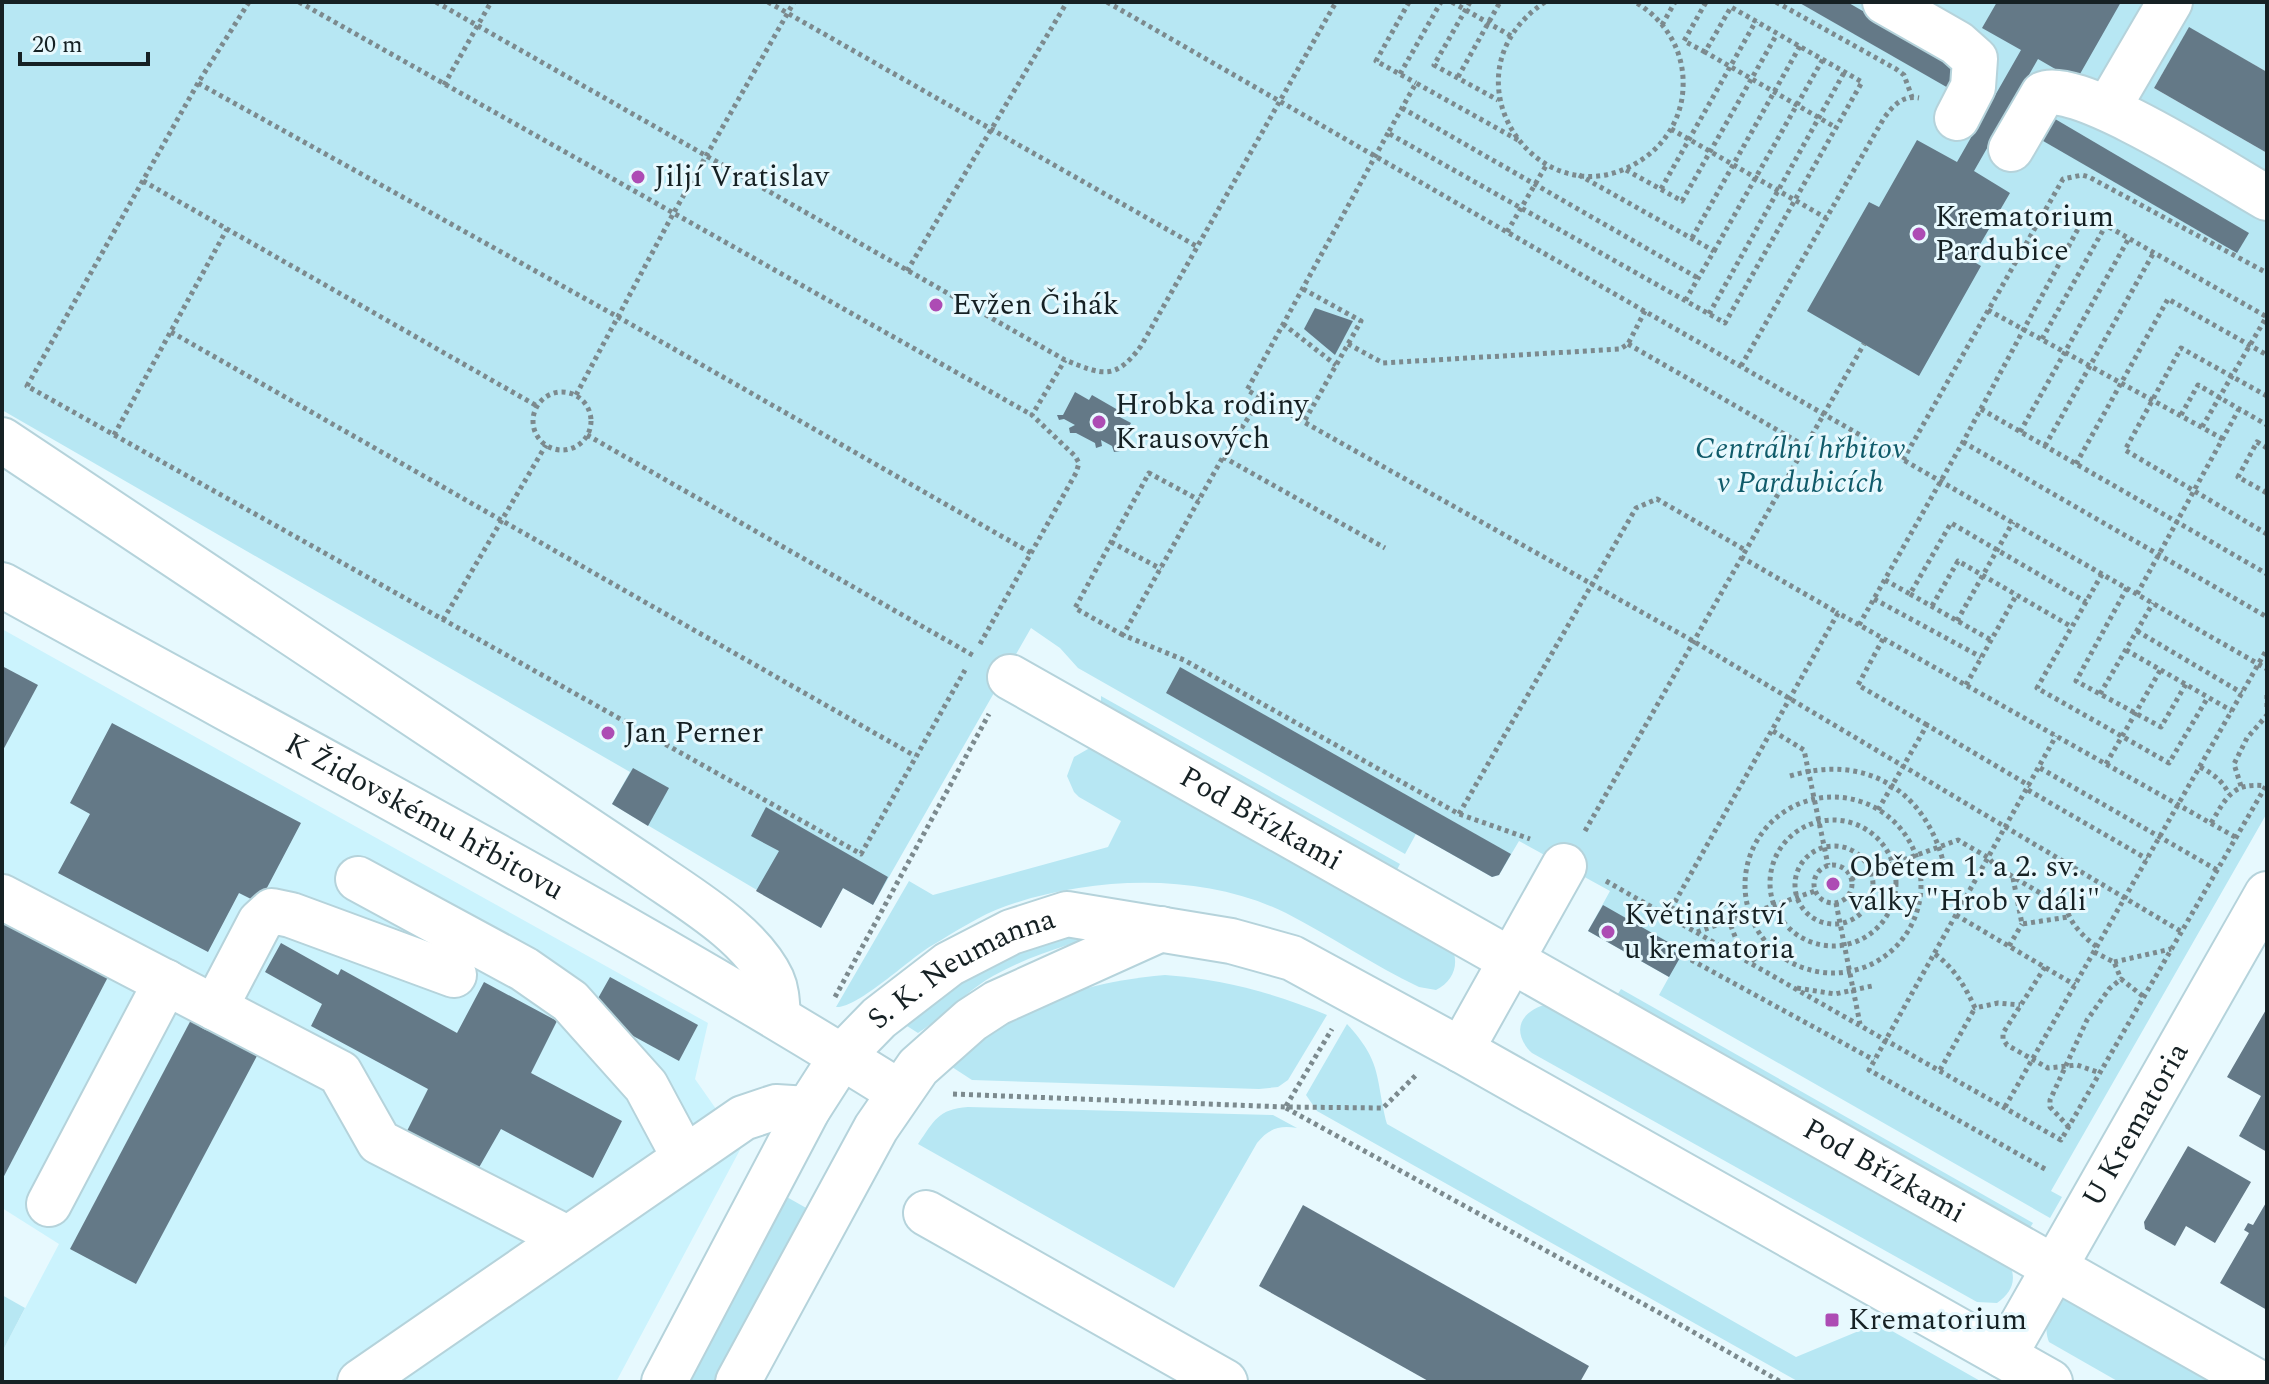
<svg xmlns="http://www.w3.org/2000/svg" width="2269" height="1384" font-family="Spectral,serif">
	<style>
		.built { fill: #cbf3fd }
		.green { fill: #b7e7f3 }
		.building { fill: #647987 }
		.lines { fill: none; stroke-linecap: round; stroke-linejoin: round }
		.minor-casing { stroke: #b5d3db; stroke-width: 48 }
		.path { stroke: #7c8a8e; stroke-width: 5; stroke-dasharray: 4 4; stroke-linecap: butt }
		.minor { stroke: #fff; stroke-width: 44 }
		.poi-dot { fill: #ad4cb4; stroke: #e7f9fe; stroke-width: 3 }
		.labels { text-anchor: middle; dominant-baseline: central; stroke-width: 6; stroke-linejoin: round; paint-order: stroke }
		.poi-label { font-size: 30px; fill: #162124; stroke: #e7f9fe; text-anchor: start }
		.park-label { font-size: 30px; font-style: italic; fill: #105b6a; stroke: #e7f9fe }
		.street-label { font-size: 30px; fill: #162124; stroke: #e7f9fe }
	</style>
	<rect width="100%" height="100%" fill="#e7f9fe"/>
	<!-- built -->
	<path class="built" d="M2 629 708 1023 695 1079 742 1146 616 1382H2V1352L59 1244 2 1208Z"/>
	<!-- green -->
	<g class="green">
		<path d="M2 2H2267V72L2189 28 2154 88 2267 153V813L2051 1191 2062 1197 2050 1218 1659 995 1669 977 1588 931 1610 891 1519 841 1499 875 1492 877 1416 834 1405 854 1078 668 1060 648 1031 628 873 905 843 888 821 928 612 804 630 772 2 410Z"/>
		<path d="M1101 696 1400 864 1394 875 1101 709Z"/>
		<path d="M1097 748 1453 950C1459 967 1452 982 1436 990L1419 987C1373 965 1331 936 1286 913 1202 872 1093 876 1006 906 980 915 955 932 931 946 909 959 857 1009 836 1007L909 881 933 895 1108 847 1121 821 1079 797 1074 792 1067 776 1074 757 1088 749Z"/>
		<path d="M1117 930C1075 943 1032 954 993 976 966 991 945 1016 918 1033L907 1026 909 1022 943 991 1029 946 1074 935Z"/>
		<path d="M1165 975C1222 979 1274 993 1327 1015L1288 1080 1278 1087 1259 1089 972 1080 952 1067C1017 1005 1078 983 1165 975Z"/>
		<path d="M1621 989 2033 1223 2026 1234 1614 1000Z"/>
		<path d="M1549 1004 2010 1265C2017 1281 2011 1293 1997 1303L1977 1302 1532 1053C1509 1031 1522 1009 1549 1004Z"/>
		<path d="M1347 1024C1383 1063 1375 1077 1387 1124L1796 1357 1878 1323 1982 1382H1799L1317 1111 1306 1095Z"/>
		<path d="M968 1107 1273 1115 1297 1128C1279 1125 1268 1129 1257 1143L1174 1288 918 1144C934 1121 938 1109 968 1107Z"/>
		<path d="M785 1196 808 1209 715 1382H686Z"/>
		<path d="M2 1295 25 1308 2 1352Z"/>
		<path d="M2065 1298 2223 1382H2119L2049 1342C2043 1325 2049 1315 2057 1300Z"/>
	</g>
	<!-- building -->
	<g class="building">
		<path d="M1798 2H1847L1961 67 1950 89Z"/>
		<path d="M1997 2H2121L2076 81 2038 59 1974 171 2010 193 1971 260 1981 266 1919 376 1807 311 1869 202 1879 207 1917 140 1957 162 2021 50 1982 28Z"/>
		<path d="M2189 27 2267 72V153L2154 88Z"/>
		<path d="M2050 116 2249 233 2237 253 2038 138Z"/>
		<path d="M1315 308 1353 321 1335 355 1304 329Z"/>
		<path d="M1075 392 1089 400 1092 395 1118 410 1116 415 1131 423 1118 445 1120 451 1114 452 1112 446 1101 440 1102 446 1096 448 1095 443 1076 433H1070L1069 428 1075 425 1064 419 1059 420 1057 415H1063Z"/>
		<path d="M2 666 38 685 2 752Z"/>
		<path d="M1180 667 1511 854 1499 875 1492 877 1166 693Z"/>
		<path d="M112 723 301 823 259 903 239 893 208 952 58 873 90 814 70 803Z"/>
		<path d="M633 768 669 788 648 826 612 804Z"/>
		<path d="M766 807 888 877 873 905 843 888 821 928 756 891 779 851 751 836Z"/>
		<path d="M1603 905 1668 942 1665 946 1681 956 1669 977 1588 931Z"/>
		<path d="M2 918 108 977 2 1180Z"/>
		<path d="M281 943 338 975 341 969 457 1033 484 982 557 1021 531 1073 622 1121 593 1178 501 1129 477 1171 406 1133 428 1089 311 1026 322 1004 265 972Z"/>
		<path d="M610 977 698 1025 679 1061 613 1025 592 1009Z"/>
		<path d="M2267 1008V1152L2239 1136 2261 1096 2227 1077Z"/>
		<path d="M192 1018 258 1054 136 1284 70 1249Z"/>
		<path d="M2188 1146 2251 1182 2215 1243 2186 1226 2175 1246 2145 1229 2144 1222Z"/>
		<path d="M2267 1201V1310L2220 1283 2249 1233 2244 1230 2248 1223 2253 1225Z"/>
		<path d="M1303 1205 1589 1366 1580 1382H1430L1259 1286Z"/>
	</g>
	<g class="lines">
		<defs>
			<g id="minor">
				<path d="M1885 2 1957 43 1975 59 1973 87 1957 118"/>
				<path d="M2108 108 2170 2"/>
				<path d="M2011 149 2043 94C2076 78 2230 177 2267 198"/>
				<path d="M2 440 645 868C686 897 750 933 772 980 777 991 777 1004 778 1017"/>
				<path id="s1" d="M2 585C302 751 608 910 899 1092"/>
				<path id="s2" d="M1010 677 2257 1382"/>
				<path d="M358 879 524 969 570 1001 646 1086 684 1157"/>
				<path d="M2 897 340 1073 379 1142 567 1238"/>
				<path d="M215 1008 260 922 272 911 291 915 454 975"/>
				<path d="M1461 1050 1564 866"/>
				<path d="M49 1204 166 982"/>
				<path d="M926 1213 1225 1382"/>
				<path id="s3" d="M2004 1356 2267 894"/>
				<path d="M360 1382 743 1118 776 1107 808 1109"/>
				<path id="s4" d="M664 1382 808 1109 842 1056 879 1018 949 964 1011 932 1067 914 1231 941 1292 958 1461 1050 2050 1382"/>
				<path d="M738 1382 876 1128 918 1067 971 1020 997 1003 1161 929"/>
			</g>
		</defs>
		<!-- minor casing -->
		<use href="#minor" class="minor-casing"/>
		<!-- path -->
		<g class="path">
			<path d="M249 2 198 83 618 317 1031 553"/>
			<path d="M299 2 1032 415"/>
			<path d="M436 2 1065 360C1103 375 1115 381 1141 346L1336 2"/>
			<path d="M768 2 1198 247"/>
			<path d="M1107 2 2267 669"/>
			<path d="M1409 2 1376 61 1416 83"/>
			<path d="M1452 2 1511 36"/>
			<path d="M1470 2 1434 65 1498 100"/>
			<path d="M1545 2C1433 77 1545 232 1647 156 1668 140 1682 115 1683 88 1685 52 1666 20 1635 2"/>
			<path d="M1776 2 1896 69 1904 75 1912 97"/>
			<path d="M1662 25 1675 2"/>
			<path d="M1705 52 1684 41 1706 2"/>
			<path d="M1400 74 1441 2"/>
			<path d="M1458 77 1500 2"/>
			<path d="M198 83 27 386 861 854 965 670"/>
			<path d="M444 85 491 2"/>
			<path d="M1402 108 1698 278"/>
			<path d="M1671 129 1826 218"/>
			<path d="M1388 133 1247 390 1693 641 2182 932"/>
			<path d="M1518 140 1416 83 1388 133 1725 323 1862 82 1731 7 1705 52 1835 127"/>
			<path d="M1626 170 1682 201 1777 34"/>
			<path d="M1579 175 1714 251 1685 301"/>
			<path d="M143 181 537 406"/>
			<path d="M1661 189 1756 21"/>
			<path d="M1507 232 1547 164"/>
			<path d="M1692 238 1800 46"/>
			<path d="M1714 251 1823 59"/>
			<path d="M907 271 1067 2"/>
			<path d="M1303 289 1361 321 1304 422"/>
			<path d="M1988 310 2223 439"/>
			<path d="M1709 314 1845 71"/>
			<path d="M1283 324 1336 365"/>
			<path d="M171 332 915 756"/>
			<path d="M2042 339 2106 225"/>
			<path d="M1348 344 1383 363 1620 349 1628 344 1645 311"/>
			<path d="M1628 344 1805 446"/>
			<path d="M1741 366 1884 118C1893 106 1902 95 1919 98"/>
			<circle cx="562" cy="421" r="29"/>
			<path d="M576 395 673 214 794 2"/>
			<path d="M2267 396 2181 348 2125 450 2267 534"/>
			<path d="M1261 398 1223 457 1123 635 1184 660 1459 814 1530 839"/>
			<path d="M1981 409 2267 574"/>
			<path d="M2181 415 2198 385 2267 425"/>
			<path d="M2202 427 2267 316"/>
			<path d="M2020 432 2129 238"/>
			<path d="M114 435 227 229"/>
			<path d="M587 435 976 657"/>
			<path d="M1963 442 2267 617"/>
			<path d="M2045 446 2154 252"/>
			<path d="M2267 448 2257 442 2238 477 2267 493"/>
			<path d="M1223 457 1385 548"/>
			<path d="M1903 460 2063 179 2082 175 2089 177 2267 273"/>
			<path d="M2076 464 2168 299 2267 355"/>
			<path d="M1111 542 1161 569"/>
			<path d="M1741 557 1838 613"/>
			<path d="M2102 574 2037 688 2169 763 2208 697"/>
			<path d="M1885 580 1910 594 1951 523 2086 602"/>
			<path d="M2127 588 2076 681 2161 727 2186 684"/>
			<path d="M1910 594 1991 640"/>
			<path d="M2137 594 2239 409"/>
			<path d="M1874 599 1981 657"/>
			<path d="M1932 606 1958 561 2072 627"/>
			<path d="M443 620 546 445"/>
			<path d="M1957 621 2013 522"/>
			<path d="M1859 625 1963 442 2086 214 2267 317"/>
			<path d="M2137 631 2242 693"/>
			<path d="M1123 635 1075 608 1149 473 1199 500"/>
			<path d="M1883 639 1858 685 1927 725"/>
			<path d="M980 644 1076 473 1079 463 1075 456 1032 415 1065 360"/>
			<path d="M2126 650 2232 711"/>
			<path d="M1966 685 2017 594"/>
			<path d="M2100 694 2153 603"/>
			<path d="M2267 695V711"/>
			<path d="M1773 731 1804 750 1828 865"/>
			<path d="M2106 764 2161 669"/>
			<path d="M2200 767C2213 774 2222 780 2229 794"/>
			<path d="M2040 768 2217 870"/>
			<path d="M1790 776C1865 753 1926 790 1944 865"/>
			<path d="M2241 786 2234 764 2247 738 2267 715"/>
			<path d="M2028 790 2147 859"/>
			<circle cx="1833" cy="885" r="88"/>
			<path d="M1878 810 1927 725 2030 786"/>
			<path d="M1459 814 1636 508 1657 499 1745 550"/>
			<circle cx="1833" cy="883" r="63"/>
			<path d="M2211 823C2227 797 2232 782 2266 786"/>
			<path d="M1585 831 1864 344"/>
			<circle cx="1834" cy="885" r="39"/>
			<circle cx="1833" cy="884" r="19"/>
			<path d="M2013 878 2022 924 2068 917"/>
			<path d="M1851 879 1958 840 1989 858 1995 866 2067 909C2070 924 2085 938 2097 947"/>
			<path d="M1606 881 2061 1140 2267 784"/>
			<path d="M1722 903 1736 939 1757 964"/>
			<path d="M1836 903 1860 1024"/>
			<path d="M1956 915 2075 985"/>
			<path d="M1667 916 1838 613 2237 838"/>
			<path d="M1697 932 1815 891"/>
			<path d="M2009 946 2022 924"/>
			<path d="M2094 952 2114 962 2121 979"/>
			<path d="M1935 954C1954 968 1965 986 1975 1008L1998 1003 2020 1005"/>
			<path d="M1684 956 1874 1060"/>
			<path d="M2114 962 2171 949"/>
			<path d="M2045 967 2003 1033V1039L2007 1045 2048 1068 2077 1065 2100 1073"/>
			<path d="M1797 988 1835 994 1872 986"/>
			<path d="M835 997 989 714"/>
			<path d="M1940 1070 1975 1008"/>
			<path d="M953 1094 1285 1107 1383 1108 1417 1074"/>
			<path d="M1286 1106 1332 1029"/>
			<path d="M2005 1107 2267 649"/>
			<path d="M1286 1108 1658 1312 1781 1382"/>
			<path d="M2069 1127 2050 1107V1100L2087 1020 2109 989 2121 979 2144 997"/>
			<path d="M2045 1169 1869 1070 2056 736"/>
		</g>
		<!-- minor -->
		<use href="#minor" class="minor"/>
	</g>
	<!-- markers -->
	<g class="poi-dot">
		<circle cx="638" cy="177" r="8"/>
		<circle cx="1919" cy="234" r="8"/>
		<circle cx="936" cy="305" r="8"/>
		<circle cx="1099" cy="422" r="8"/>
		<circle cx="608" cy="733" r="8"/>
		<circle cx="1833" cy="884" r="8"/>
		<circle cx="1608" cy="932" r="8"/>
		<rect x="1824" y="1312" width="16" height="16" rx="4"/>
	</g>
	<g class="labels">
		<!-- poi labels -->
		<g class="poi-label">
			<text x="654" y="177">Jiljí Vratislav</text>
			<text x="1935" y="217">Krematorium<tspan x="1935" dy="34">Pardubice</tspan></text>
			<text x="952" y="305">Evžen Čihák</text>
			<text x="1115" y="405">Hrobka rodiny<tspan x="1115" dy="34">Krausových</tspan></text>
			<text x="624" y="733">Jan Perner</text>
			<text x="1849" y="867">Obětem 1. a 2. sv.<tspan x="1849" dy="34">války "Hrob v dáli"</tspan></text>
			<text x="1624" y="915">Květinářství<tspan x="1624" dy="34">u krematoria</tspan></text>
			<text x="1848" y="1320">Krematorium</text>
		</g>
		<!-- park labels -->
		<g class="park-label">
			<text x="1800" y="449">Centrální hřbitov<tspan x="1800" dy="34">v Pardubicích</tspan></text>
		</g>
		<!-- street labels -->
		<g class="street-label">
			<text stroke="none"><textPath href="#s1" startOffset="482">K Židovskému hřbitovu</textPath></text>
			<text stroke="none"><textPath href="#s2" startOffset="288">Pod Břízkami</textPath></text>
			<text stroke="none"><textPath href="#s4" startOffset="522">S. K. Neumanna</textPath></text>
			<text stroke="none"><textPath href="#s3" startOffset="266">U Krematoria</textPath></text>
			<text stroke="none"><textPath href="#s2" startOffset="1004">Pod Břízkami</textPath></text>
		</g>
	</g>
	<!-- border -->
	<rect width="2269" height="1384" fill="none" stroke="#162124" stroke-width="8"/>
	<!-- scale -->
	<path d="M20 52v12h128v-12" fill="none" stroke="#162124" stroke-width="4"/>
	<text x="32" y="52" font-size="24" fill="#162124" stroke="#e7f9fe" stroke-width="6" paint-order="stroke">20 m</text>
</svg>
